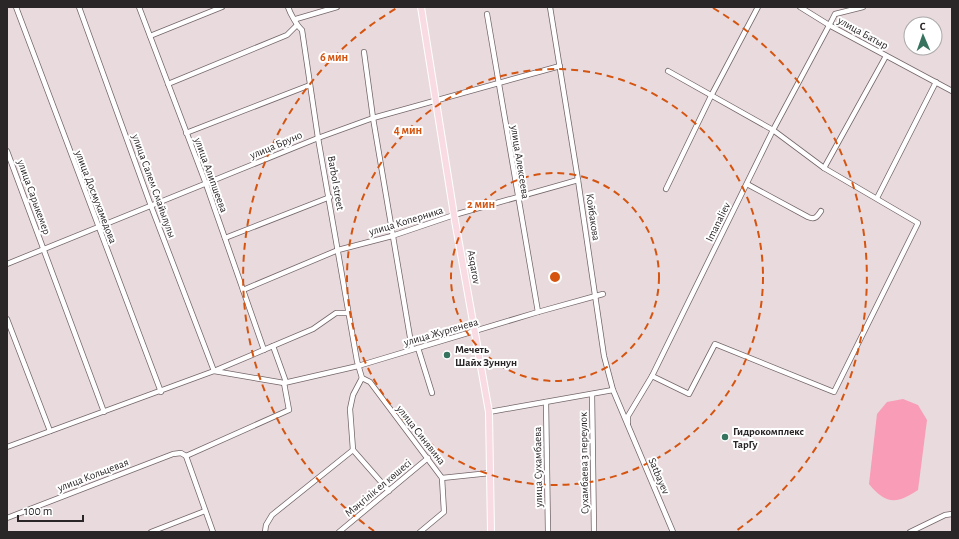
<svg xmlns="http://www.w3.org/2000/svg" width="959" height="539" font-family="'Alegreya Sans',sans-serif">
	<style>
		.pitch { fill: #f89cb7 }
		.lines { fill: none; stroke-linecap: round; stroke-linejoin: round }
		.minor-casing { stroke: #736669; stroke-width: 6 }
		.major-casing { stroke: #fff; stroke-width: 8 }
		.minor { stroke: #fff; stroke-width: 4.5 }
		.major { stroke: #f9dce3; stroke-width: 6 }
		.ring { fill: none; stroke: #d5540f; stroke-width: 2; stroke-dasharray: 7 5 }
		.poi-dot { fill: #37745f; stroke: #fff; stroke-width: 1.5 }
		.labels { text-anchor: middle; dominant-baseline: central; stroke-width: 4; stroke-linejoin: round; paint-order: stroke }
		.street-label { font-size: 11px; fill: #2a2526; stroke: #fff }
		.poi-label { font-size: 11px; font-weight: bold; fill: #2a2526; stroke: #fff; text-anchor: start }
		.centre { fill: #d5540f; stroke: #fff; stroke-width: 2 }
		.ring-label { font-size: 12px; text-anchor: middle; font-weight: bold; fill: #d5540f; stroke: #fff; stroke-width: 4; stroke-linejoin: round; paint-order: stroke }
	</style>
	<rect width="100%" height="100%" fill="#e9dadd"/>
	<!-- pitch -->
	<path class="pitch" d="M903 399 918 405 927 420 918 490C897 504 886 505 869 484L877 414 887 402Z"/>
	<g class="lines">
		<defs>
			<g id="minor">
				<path d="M16 7 161 392"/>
				<path d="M79 7 151 206 214 371 284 383 358 366 538 312 603 294"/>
				<path d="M139 7 206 184 264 350"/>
				<path d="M288 7C290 13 297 26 302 30L318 138 357 361 362 378 370 382 442 478 490 473"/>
				<path d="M550 7 578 180 604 356 613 390 673 532"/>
				<path d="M800 7 829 25 952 91"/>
				<path d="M487 14 538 312"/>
				<path d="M296 19 337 7"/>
				<path d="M150 36 222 7"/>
				<path d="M364 52 373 118 412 349"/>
				<path d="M168 84 287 35 297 25"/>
				<path d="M186 133 310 85"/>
				<path d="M7 151 104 412"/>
				<path d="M824 168 886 56"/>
				<path d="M747 184 808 217C815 220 817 217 821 211"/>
				<path d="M666 189 711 96 758 7"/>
				<path d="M877 198 936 82"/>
				<path d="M225 238 330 197"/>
				<path d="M7 264 318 138 373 118 560 66"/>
				<path d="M243 290 338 250 392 236 454 215 578 180"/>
				<path d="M7 319 50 431"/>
				<path d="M273 346 286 382"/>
				<path d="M418 348 432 393"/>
				<path d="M652 376 689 394 715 344 834 392 918 223 824 168 773 130 668 71"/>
				<path d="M362 378 353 395 350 409 353 450 389 491"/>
				<path d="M592 394 594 532"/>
				<path d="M546 402 548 532"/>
				<path d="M489 412 613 390"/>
				<path d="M628 423V416L652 376 773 130 832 20 835 14 863 7"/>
				<path d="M7 447 214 371 313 329 336 313H348"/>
				<path d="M7 518 173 454 181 453 186 456"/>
				<path d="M151 532 205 511"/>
				<path d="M213 532 186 456 289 410 284 383"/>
				<path d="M265 532 266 525 272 515 353 450"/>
				<path d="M339 532 428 458"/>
				<path d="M420 532 444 512 442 478"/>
				<path d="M910 532 945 515 952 514"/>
			</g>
			<path id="major" d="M421 7 454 215 489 412 491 532"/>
		</defs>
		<!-- minor casing -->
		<use href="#minor" class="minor-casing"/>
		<!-- major casing -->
		<use href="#major" class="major-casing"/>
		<!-- minor -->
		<use href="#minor" class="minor"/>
		<!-- major -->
		<use href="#major" class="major"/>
	</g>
	<!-- distance rings -->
	<g class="ring">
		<circle cx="555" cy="277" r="104"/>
		<circle cx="555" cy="277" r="208"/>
		<path d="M374 531A312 312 0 0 1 397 8M713 8A312 312 0 0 1 736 531"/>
	</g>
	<!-- markers -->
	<g class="poi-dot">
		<circle cx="447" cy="355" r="4"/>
		<circle cx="725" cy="437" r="4"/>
	</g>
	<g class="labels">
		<!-- street labels -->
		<g class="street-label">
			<text transform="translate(863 33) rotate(29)">улица Батыр</text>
			<text transform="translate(276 145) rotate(-23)">улица Бруно</text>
			<text transform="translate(520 162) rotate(81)">улица Алексеева</text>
			<text transform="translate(211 175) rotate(70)">улица Алипшеева</text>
			<text transform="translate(336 183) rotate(80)">Barbol street</text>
			<text transform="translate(154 186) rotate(70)">улица Салем Смайылулы</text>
			<text transform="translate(34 197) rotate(70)">улица Сарыкемер</text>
			<text transform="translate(96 197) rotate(69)">улица Досмухамедова</text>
			<text transform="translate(593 217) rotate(82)">Койбакова</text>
			<text transform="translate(406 221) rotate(-17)">улица Коперника</text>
			<text transform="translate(718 222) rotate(-64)">Imanaliev</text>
			<text transform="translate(474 267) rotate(80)">Asqarov</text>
			<text transform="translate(441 332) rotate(-16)">улица Жургенева</text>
			<text transform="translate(421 435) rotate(52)">улица Синявина</text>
			<text transform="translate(584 463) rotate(-91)">Сухамбаева 3 переулок</text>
			<text transform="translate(538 467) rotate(-91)">улица Сухамбаева</text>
			<text transform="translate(93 475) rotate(-21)">улица Кольцевая</text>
			<text transform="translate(659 476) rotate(67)">Satbayev</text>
			<text transform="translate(378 488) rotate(-40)">Мәңгілік ел көшесі</text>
		</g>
		<!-- poi labels -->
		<g class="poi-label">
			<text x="455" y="349">Мечеть<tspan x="455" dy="13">Шайх Зуннун</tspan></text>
			<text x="733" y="431">Гидрокомплекс<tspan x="733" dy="13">ТарГу</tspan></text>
		</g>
	</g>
	<circle cx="555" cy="277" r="6" class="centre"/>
	<g class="ring-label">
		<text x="334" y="61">6 мин</text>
		<text x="408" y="134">4 мин</text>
		<text x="481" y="208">2 мин</text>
	</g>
	<!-- border -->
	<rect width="959" height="539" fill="none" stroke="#2a2526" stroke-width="16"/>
	<!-- north arrow -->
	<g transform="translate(923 36) rotate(358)"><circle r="19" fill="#ffffff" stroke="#aaa8a8"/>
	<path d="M0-3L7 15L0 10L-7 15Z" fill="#37745f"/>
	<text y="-6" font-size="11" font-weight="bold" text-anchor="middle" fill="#2a2526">С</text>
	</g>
	<!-- scale -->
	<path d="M18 515v6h65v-6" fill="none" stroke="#2a2526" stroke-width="2"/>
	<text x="24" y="515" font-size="12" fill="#2a2526" stroke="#ffffff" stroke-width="3" paint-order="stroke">100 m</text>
</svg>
